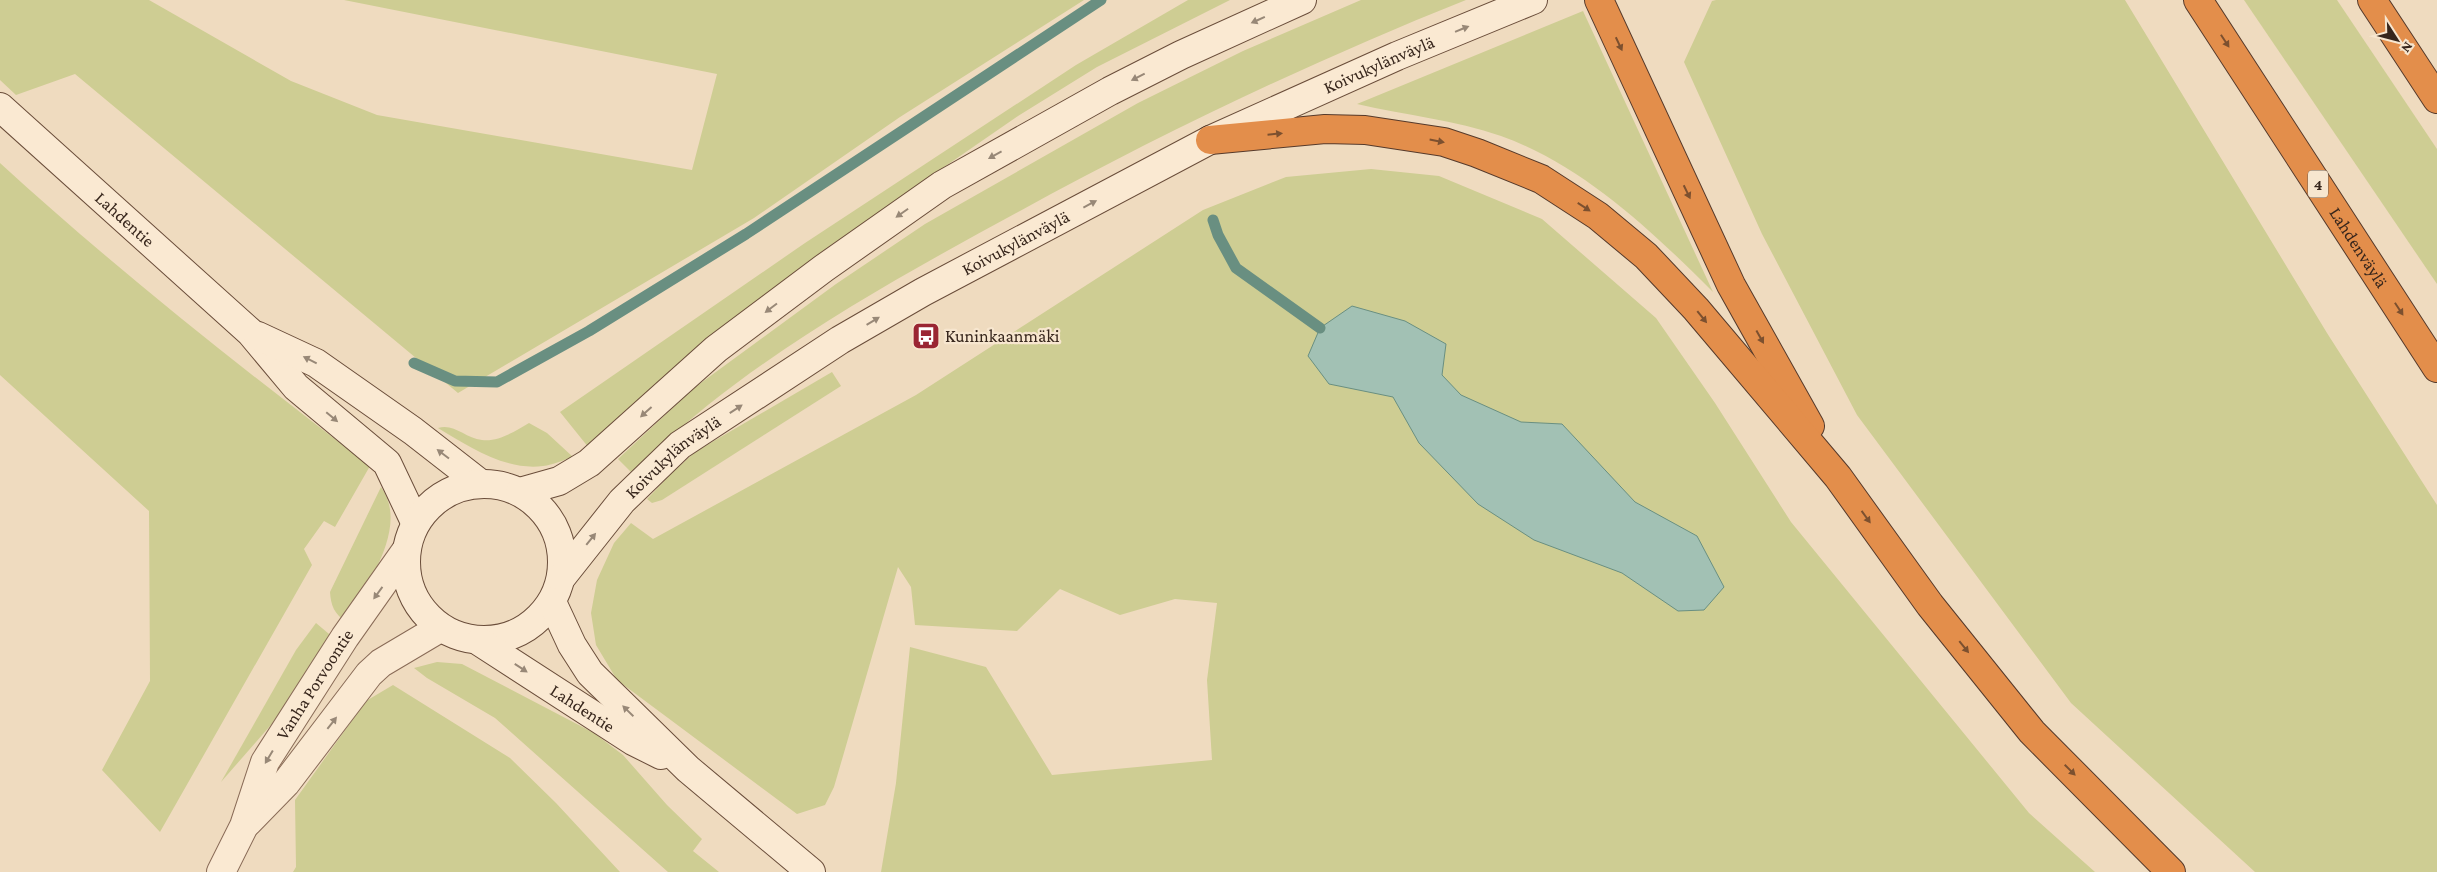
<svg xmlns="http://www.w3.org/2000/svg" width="2437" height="872" font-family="'Crimson Pro',serif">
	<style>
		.green { fill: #cecd93 }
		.water { fill: #a2c1b4; stroke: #698f81 }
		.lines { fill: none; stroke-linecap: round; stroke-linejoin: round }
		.stream { stroke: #698f81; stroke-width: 11 }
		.tertiary-casing { stroke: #896b57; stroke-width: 30 }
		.secondary-casing { stroke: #6a4d3a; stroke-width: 30 }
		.motorway-casing { stroke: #563a2b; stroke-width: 30 }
		.tertiary { stroke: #fae9d2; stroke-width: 28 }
		.secondary { stroke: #fae9d2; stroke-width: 28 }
		.motorway { stroke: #e38e4b; stroke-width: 28 }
		.oneway { fill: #988877 }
		.oneway2 { fill: #7c502f }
		.labels { text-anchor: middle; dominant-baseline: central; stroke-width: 4.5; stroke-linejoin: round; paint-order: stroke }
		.shield { fill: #f7e6cf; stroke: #716052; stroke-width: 1 }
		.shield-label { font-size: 16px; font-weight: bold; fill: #37261c }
		.street-label { font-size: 18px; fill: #37261c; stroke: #f7e6cf }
		.poi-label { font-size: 18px; fill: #37261c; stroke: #f7e6cf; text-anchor: start }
	</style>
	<rect width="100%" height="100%" fill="#efdbbf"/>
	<!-- green -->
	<g class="green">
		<path d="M0 0H149L291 81 377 115 692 170 717 74 344 0H1084L900 117 754 218 458 393 75 74 16 95 0 80Z"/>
		<path d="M1188 0H1230L1097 67 1018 116 824 250 709 339 589 448 560 412 805 243 1076 65Z"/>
		<path d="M1361 0H1466C1313 61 1164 132 1020 211 913 269 804 329 708 405 682 426 657 449 631 472L618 459 694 388 836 284 925 224 1138 103 1243 51Z"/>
		<path d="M1716 0H2125L2327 333 2437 505V872H2255L2071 703 1857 415 1762 234 1684 62 1712 1Z"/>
		<path d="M2244 0H2337L2437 149V284Z"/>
		<path d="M1583 11 1713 292C1653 232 1583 165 1501 136 1455 120 1405 115 1357 104Z"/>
		<path d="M0 163C118 271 243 369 370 466L335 527 324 521 304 549 312 565 160 832 102 770 150 681 149 511 0 375Z"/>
		<path d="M1371 169 1439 176 1542 219 1656 318 1715 403 1791 522 2029 813 2095 872H881L896 783 910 647 986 667 1052 775 1212 760 1207 680 1217 603 1175 599 1120 615 1060 589 1017 631 915 625 911 587 898 567 834 787 825 805 797 814 617 680 596 645 591 613 597 580 614 543 631 523 653 539 916 395 1203 210 1286 177Z"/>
		<path d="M832 372 841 386 662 500 652 503 647 499 671 474 695 452Z"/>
		<path d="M529 423 547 433 573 457C563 460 553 465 543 466 505 471 468 446 438 428 454 423 465 438 482 440 499 442 515 431 529 423Z"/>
		<path d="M381 487C410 527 366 586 346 622 334 613 331 606 330 592Z"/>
		<path d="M316 623 335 639 298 694 221 782 296 650Z"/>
		<path d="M437 662 462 664 594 733 623 755 667 805 702 839 693 851 719 872H668L495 718 427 678 414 668Z"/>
		<path d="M393 685 510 758 556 803 620 872H293L296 867 295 800 366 701Z"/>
	</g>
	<!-- water -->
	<path class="water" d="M1352 306 1405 321 1446 344 1442 375 1461 395 1521 422 1562 424 1635 502 1697 536 1724 587 1704 610 1678 611 1622 573 1534 540 1478 504 1419 443 1393 397 1329 384 1308 356 1320 328Z"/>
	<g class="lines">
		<!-- stream -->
		<g class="stream">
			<path d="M1213 220 1218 235 1236 268 1320 328"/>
			<path d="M414 363 455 381 497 382 589 331 746 234 1101 0"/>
		</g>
		<defs>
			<g id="tertiary">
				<path d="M248 822 286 783 369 674 381 663 440 628"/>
				<path id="s1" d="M221 872 244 826 265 762 345 637 405 552"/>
			</g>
			<g id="secondary">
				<path id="s2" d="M0 107 250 332 296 387 387 463 415 522"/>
				<path d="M258 336 316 363 413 431 481 484"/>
				<circle cx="484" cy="562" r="78"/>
				<path d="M520 492 559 481 589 463 716 349 824 268 942 185 1110 91 1181 55 1302 0"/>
				<path id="s3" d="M561 578 622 501 680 445 840 340 923 292 1210 140 1397 56 1533 0"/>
				<path d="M552 602 572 645 590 673 688 769 811 872"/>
				<path id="s4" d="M480 642 633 741 661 755"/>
			</g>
			<g id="motorway">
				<path d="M1599 0 1731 285 1810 426"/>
				<path id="s5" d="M2198 0 2437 368"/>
				<path d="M2372 0 2437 99"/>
				<path d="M1210 140 1325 129 1365 130 1444 142 1477 153 1541 179 1598 216 1646 256 1696 309 1838 477 1930 605 2032 732 2171 872"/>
			</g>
		</defs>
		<!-- tertiary casing -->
		<use href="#tertiary" class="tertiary-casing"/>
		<!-- secondary casing -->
		<use href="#secondary" class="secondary-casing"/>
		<!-- motorway casing -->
		<use href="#motorway" class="motorway-casing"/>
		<!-- tertiary -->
		<use href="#tertiary" class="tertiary"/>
		<!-- secondary -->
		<use href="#secondary" class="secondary"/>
		<!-- motorway -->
		<use href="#motorway" class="motorway"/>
	</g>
	<!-- one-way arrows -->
	<defs><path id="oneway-solid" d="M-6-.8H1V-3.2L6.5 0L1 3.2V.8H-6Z" transform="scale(1.25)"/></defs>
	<g class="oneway">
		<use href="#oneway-solid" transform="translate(1258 20) rotate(156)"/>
		<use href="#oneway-solid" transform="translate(1462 29) rotate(-22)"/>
		<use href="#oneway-solid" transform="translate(1138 77) rotate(153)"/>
		<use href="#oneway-solid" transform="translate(995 155) rotate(151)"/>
		<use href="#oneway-solid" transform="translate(1090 204) rotate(-28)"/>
		<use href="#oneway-solid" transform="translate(902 213) rotate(145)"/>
		<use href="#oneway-solid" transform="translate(771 308) rotate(143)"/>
		<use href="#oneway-solid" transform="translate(873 321) rotate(-31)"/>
		<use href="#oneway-solid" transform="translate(310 360) rotate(-153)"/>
		<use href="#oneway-solid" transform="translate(736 409) rotate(-33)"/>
		<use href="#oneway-solid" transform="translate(646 412) rotate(138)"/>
		<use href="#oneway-solid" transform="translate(332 417) rotate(40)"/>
		<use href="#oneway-solid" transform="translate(443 454) rotate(-143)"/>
		<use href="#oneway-solid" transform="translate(591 539) rotate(-51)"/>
		<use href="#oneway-solid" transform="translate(378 593) rotate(126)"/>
		<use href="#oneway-solid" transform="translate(521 668) rotate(33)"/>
		<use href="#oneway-solid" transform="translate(628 711) rotate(-136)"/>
		<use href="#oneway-solid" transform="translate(332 723) rotate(-52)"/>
		<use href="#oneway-solid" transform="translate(269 757) rotate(121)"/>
	</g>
	<g class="oneway2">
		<use href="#oneway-solid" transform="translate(2225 41) rotate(57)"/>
		<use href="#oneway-solid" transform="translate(1619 44) rotate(65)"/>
		<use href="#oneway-solid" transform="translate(1275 134) rotate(-6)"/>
		<use href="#oneway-solid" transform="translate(1437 141) rotate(11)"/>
		<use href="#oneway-solid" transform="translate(1687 192) rotate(64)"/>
		<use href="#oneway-solid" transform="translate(1584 207) rotate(33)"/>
		<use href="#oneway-solid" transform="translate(2399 309) rotate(57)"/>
		<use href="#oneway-solid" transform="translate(1702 317) rotate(51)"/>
		<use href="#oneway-solid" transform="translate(1760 337) rotate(61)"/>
		<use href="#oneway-solid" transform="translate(1866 517) rotate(54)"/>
		<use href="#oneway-solid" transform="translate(1964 647) rotate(51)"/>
		<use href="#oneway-solid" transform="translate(2070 770) rotate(45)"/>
	</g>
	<!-- icons -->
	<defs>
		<symbol id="bus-square" viewBox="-11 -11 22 22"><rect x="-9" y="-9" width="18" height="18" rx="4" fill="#9a2533" stroke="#f7e6cf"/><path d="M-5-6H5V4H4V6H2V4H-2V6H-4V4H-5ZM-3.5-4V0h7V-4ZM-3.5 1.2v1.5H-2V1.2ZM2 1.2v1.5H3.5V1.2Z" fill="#fff"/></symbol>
	</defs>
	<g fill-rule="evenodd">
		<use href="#bus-square" x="910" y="320" width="32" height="32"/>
	</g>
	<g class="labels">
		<!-- shield labels -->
		<rect class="shield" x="2308" y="170.5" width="20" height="27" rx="4"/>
		<g class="shield-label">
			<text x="2318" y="184">4</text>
		</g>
		<!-- street labels -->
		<g class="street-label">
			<text stroke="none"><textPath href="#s3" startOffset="976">Koivukylänväylä</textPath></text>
			<text stroke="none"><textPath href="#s2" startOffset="168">Lahdentie</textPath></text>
			<text stroke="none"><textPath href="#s3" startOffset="571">Koivukylänväylä</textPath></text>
			<text stroke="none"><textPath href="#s5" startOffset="295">Lahdenväylä</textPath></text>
			<text stroke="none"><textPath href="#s3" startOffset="166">Koivukylänväylä</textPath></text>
			<text stroke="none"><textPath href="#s1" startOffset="211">Vanha Porvoontie</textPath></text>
			<text stroke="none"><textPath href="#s4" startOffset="122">Lahdentie</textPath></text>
		</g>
		<!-- poi labels -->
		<g class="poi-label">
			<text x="945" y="336">Kuninkaanmäki</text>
		</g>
	</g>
	<!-- north arrow -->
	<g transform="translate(2397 40) rotate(126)" stroke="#f7e6cf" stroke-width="4" paint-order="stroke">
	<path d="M0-4L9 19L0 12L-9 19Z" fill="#37261c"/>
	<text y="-8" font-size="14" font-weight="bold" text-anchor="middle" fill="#37261c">N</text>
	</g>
</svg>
